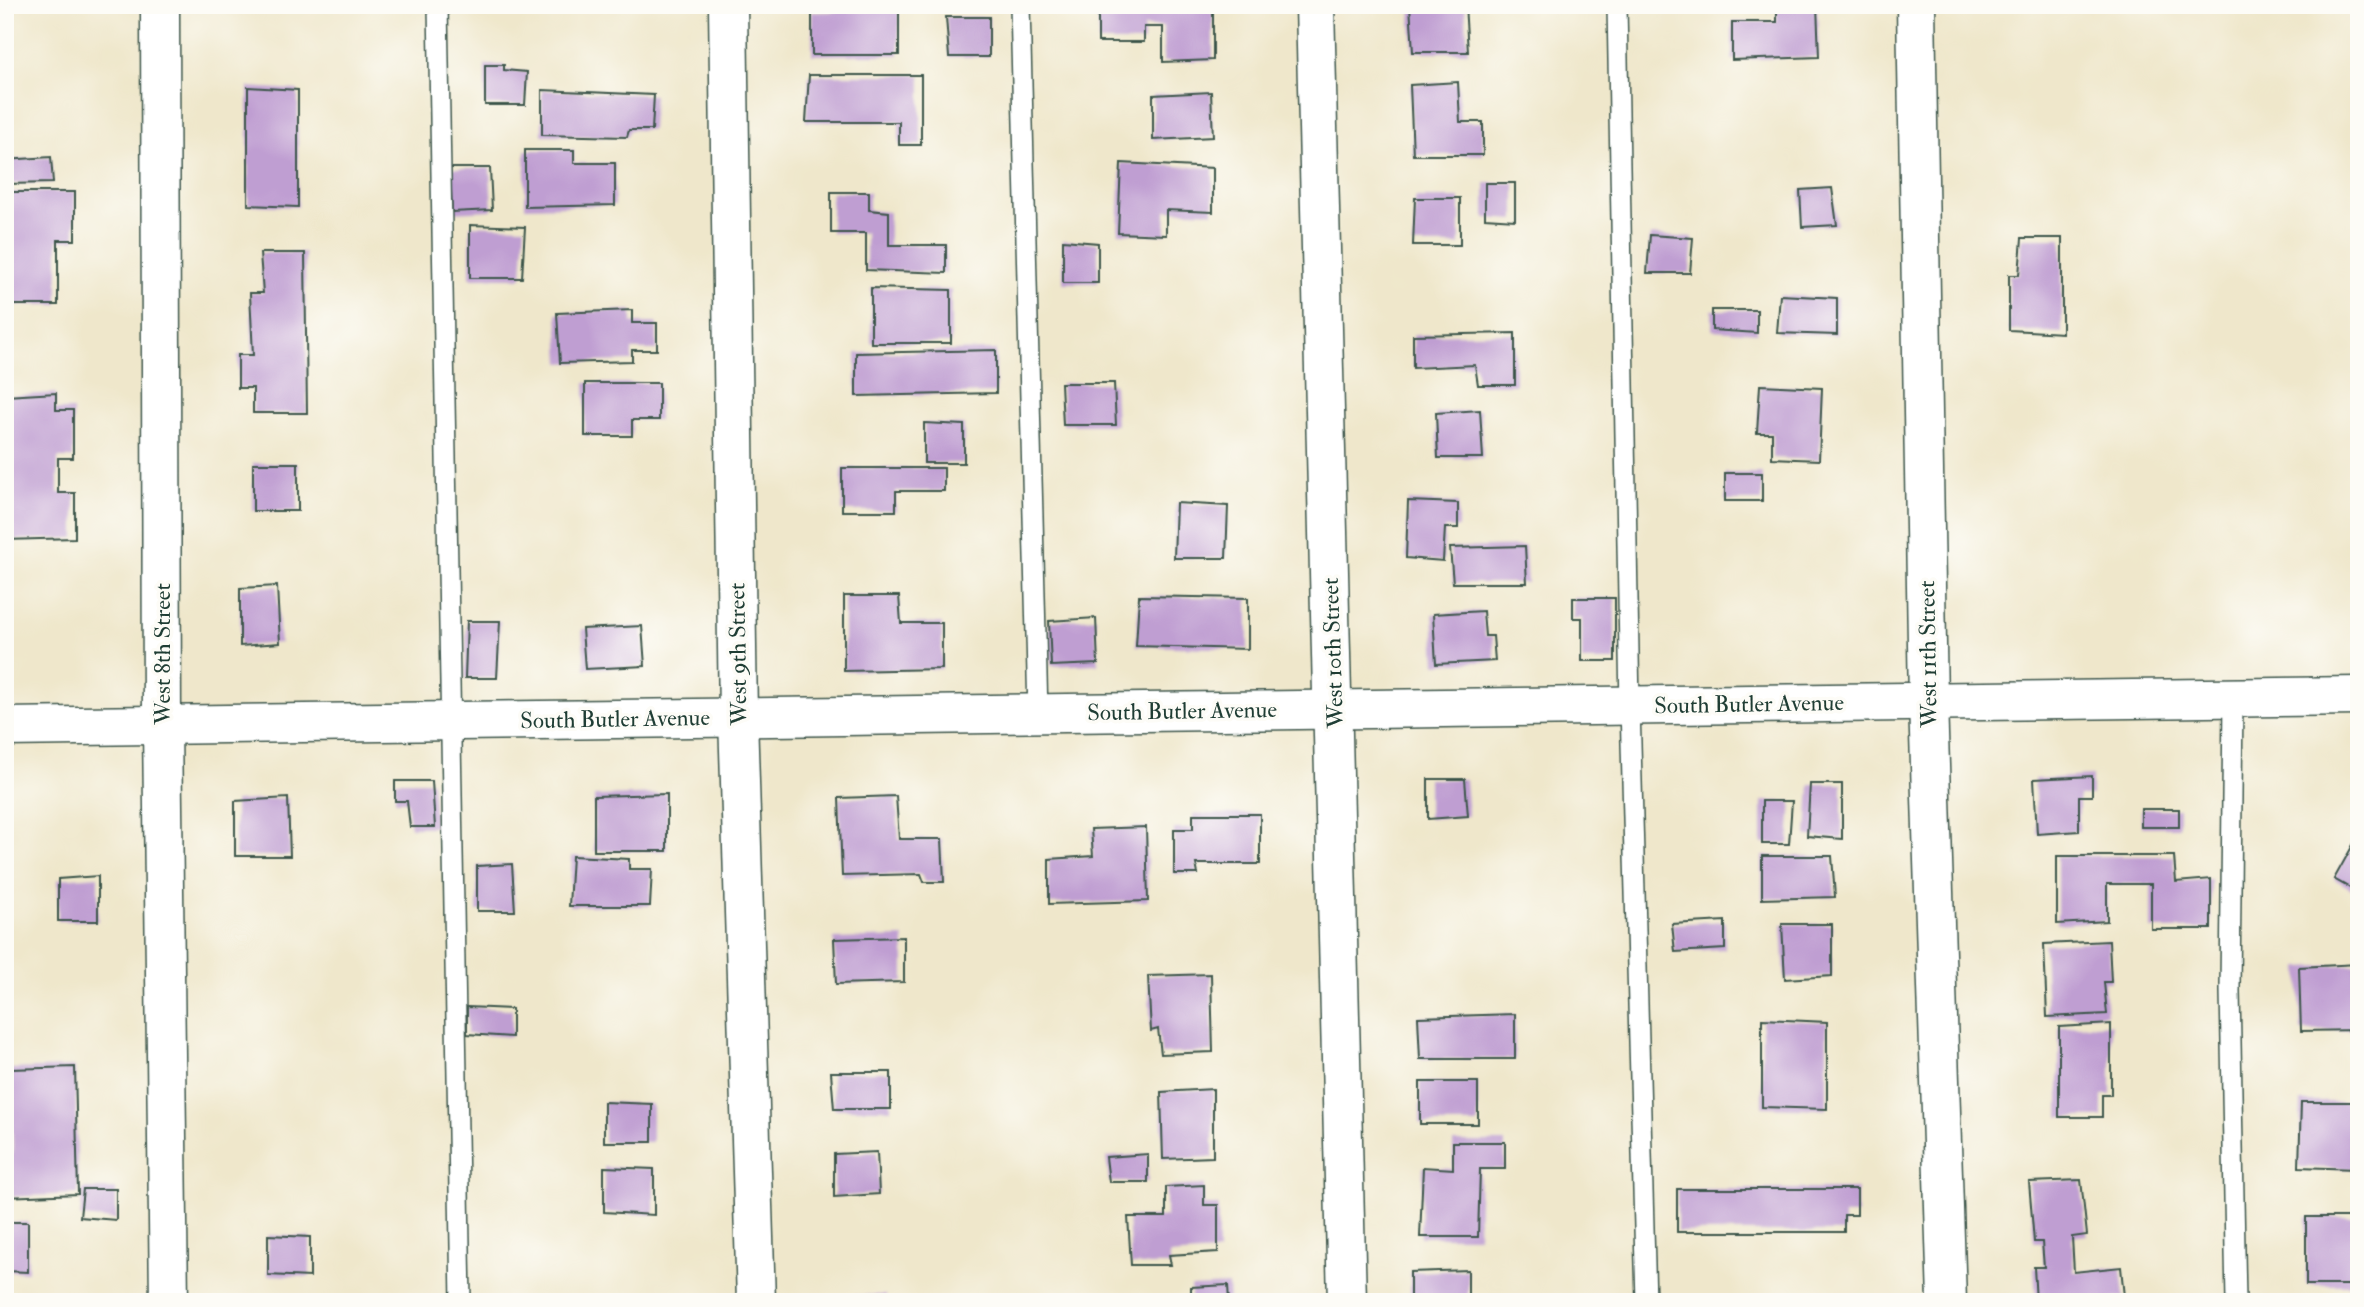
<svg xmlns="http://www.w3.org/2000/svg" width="2364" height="1307" font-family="'IM FELL Double Pica',serif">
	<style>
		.building { fill: #bf9ed2 }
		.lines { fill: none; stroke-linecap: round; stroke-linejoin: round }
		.service-casing { stroke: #3e564b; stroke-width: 22 }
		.minor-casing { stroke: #3e564b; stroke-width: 41 }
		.service { stroke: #fff; stroke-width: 19 }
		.minor { stroke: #fff; stroke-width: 38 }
		.labels { text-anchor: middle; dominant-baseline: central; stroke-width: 7; stroke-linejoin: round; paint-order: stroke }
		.street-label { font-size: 23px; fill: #1f3d34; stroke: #fdfcf7 }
	</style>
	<rect width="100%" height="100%" fill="#fdfcf7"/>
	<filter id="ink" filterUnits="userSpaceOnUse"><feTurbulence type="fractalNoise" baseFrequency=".0143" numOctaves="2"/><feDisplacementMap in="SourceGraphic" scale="14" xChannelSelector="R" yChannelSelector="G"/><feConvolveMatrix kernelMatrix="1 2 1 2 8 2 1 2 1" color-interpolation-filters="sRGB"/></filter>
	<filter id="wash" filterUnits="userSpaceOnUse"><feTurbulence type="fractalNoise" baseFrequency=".00686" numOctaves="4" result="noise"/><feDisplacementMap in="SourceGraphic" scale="28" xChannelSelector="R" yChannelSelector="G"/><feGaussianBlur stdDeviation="1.57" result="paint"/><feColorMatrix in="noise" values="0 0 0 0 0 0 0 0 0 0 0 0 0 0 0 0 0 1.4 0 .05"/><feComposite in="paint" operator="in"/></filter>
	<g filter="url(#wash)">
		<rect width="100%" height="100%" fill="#efe7cb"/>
		<g id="blocks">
			<!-- building -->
			<g class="building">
				<path d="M1098 5H1213V60L1163 62V27H1144V42H1098Z"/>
				<path d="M1410 5H1465L1468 52H1413Z"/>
				<path d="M1777 5H1817L1819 57 1732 60V22H1777Z"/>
				<path d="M899 10V55H812V12Z"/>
				<path d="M946 17H989V57H949Z"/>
				<path d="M485 65H504V70L527 72 525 105H485Z"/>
				<path d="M809 75H921V145H899V122H806Z"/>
				<path d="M1458 82 1460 122H1483V155H1413L1410 85Z"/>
				<path d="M248 87 298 90V207L248 205Z"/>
				<path d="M542 90 654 95 652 130H629L627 137 542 135Z"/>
				<path d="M1211 92 1213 137 1153 140V95Z"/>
				<path d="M525 150H574V163H615V205L525 207Z"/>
				<path d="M51 157 53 183 5 184V160Z"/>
				<path d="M1121 163 1213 168V212L1166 210V235L1118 233Z"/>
				<path d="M450 168H490L492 210 452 212Z"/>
				<path d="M1485 183H1515V220L1485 218Z"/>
				<path d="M1832 188 1837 225 1802 227 1800 190Z"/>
				<path d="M5 192H75V240H58V305H5Z"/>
				<path d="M831 192H869V210L889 212V245H946V273L866 270V233H831Z"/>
				<path d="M1415 198H1460V245H1413Z"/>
				<path d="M470 225 525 227 522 278H470Z"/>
				<path d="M1650 235 1693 238 1690 273H1647Z"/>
				<path d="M2022 238H2062V333L2009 330V275H2019Z"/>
				<path d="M1063 240 1098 243V283H1063Z"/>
				<path d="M260 253H305L307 413H253V388H238V355H253L250 293H263Z"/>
				<path d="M871 288 951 290V343H871Z"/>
				<path d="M1780 295 1837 298V335L1777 333Z"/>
				<path d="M632 310V323H657V350H632V361L560 363 557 313Z"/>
				<path d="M1712 310H1757V333L1712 330Z"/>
				<path d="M1515 333V385H1478L1475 365 1413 368V335Z"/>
				<path d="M996 350V393L856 396V353Z"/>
				<path d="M585 383H659V420H632V436H585Z"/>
				<path d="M1061 383H1114L1116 425H1063Z"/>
				<path d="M1760 385 1822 388 1819 460 1772 458V433H1757Z"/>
				<path d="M56 393V410H73V458H58V493H75V538L5 540V495H8L6 396Z"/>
				<path d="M1480 410 1483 458H1438L1436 413Z"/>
				<path d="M924 423 964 425V463H924Z"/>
				<rect x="253" y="463" width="45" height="48"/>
				<path d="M842 468H944V491H896V511H842Z"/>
				<rect x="1725" y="473" width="37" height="28"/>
				<path d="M1408 501 1458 503V528H1445L1443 561 1406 558Z"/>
				<path d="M1176 503 1228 506 1226 558H1174Z"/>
				<path d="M1525 546 1527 583H1453L1450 548Z"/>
				<path d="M277 586 280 643 240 646V588Z"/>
				<path d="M844 596H899L901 623H942V669L844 671Z"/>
				<path d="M1139 596 1248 598V649L1136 646Z"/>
				<path d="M1573 598H1615V661H1582V618H1573Z"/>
				<path d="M1483 611 1485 636H1493L1495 661 1436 664 1433 614Z"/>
				<path d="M1096 618 1098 664 1051 666 1049 621Z"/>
				<path d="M467 621H500L497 678H465Z"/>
				<path d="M642 626 645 666 585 669 582 629Z"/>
				<path d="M2092 776V796H2079V831L2037 834 2034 779Z"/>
				<path d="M1428 779H1465L1468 816 1428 819Z"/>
				<path d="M395 781H432L435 827H410L407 801H395Z"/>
				<path d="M1810 784H1842V839L1807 836Z"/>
				<path d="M667 794V851H594V796Z"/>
				<path d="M896 796 899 839H942L944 882H924L921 874 842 876 839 798Z"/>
				<path d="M288 798 290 856H235V801Z"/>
				<path d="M1762 801H1792L1789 844H1762Z"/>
				<rect x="2141" y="809" width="38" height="18"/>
				<path d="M1193 814H1260V864H1196L1198 874H1174V829H1193Z"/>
				<path d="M1146 827 1148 901 1049 904V859L1093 856 1091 829Z"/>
				<path d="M2359 834V893L2334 879Z"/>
				<path d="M572 856 629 859V869H652L650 906H569Z"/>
				<path d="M1762 856H1832L1835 897 1762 899Z"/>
				<path d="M2057 856H2174L2176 882 2211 879V929H2151V884H2107V921L2057 924Z"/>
				<path d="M512 864 515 911H477V866Z"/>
				<path d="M98 876V921H58V879Z"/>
				<path d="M1725 921V949L1675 952 1672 924Z"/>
				<path d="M1782 924H1832V976L1785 979Z"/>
				<path d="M904 937V982L836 984 834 939Z"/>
				<path d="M2109 941 2111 982H2104L2107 1014 2047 1017 2044 944Z"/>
				<path d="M2359 964V1030L2301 1031 2299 967Z"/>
				<path d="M1211 974 1213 1052 1161 1054 1158 1029 1151 1031 1148 976Z"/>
				<path d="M467 1007 512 1009V1037L467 1034Z"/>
				<path d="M1515 1014V1059H1420L1418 1017Z"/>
				<path d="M1762 1019 1827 1022V1109L1762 1107Z"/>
				<path d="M2111 1024V1095H2102V1117H2059V1027Z"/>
				<path d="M75 1067 78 1194 5 1197V1154H13L10 1069Z"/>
				<path d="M831 1072H891V1109H834Z"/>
				<rect x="1420" y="1082" width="58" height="42"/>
				<path d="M1213 1089V1157L1163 1159 1161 1092Z"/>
				<path d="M604 1102 652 1104V1142H604Z"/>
				<path d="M2301 1102H2359L2356 1169 2299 1167Z"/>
				<path d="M1453 1142H1505V1169H1480L1478 1237H1420L1423 1167 1453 1169Z"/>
				<path d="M877 1152 879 1194 834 1197V1154Z"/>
				<path d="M1148 1154V1182H1109L1106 1157Z"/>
				<path d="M604 1167 654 1169V1215L604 1212Z"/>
				<path d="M2081 1180 2087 1235 2072 1237 2074 1272 2121 1267 2124 1297 2097 1302H2036L2034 1267H2044L2042 1242H2034L2029 1182Z"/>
				<path d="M1204 1185V1205H1218V1252L1169 1255 1171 1265H1131L1128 1217H1166V1187Z"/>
				<path d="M83 1189H116V1220L80 1217Z"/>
				<path d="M1677 1189H1857V1215H1844V1232H1677Z"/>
				<path d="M2306 1217H2356L2359 1285H2306Z"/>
				<path d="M5 1222H28V1272L5 1271Z"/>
				<path d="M268 1235 310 1237V1277L268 1275Z"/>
				<path d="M1468 1270V1302H1410V1272Z"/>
				<path d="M1228 1285 1229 1302H1191V1287Z"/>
				<rect x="847" y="1295" width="39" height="7"/>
			</g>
		</g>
	</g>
	<g filter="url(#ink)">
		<use href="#blocks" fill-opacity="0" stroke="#3e564b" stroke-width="2"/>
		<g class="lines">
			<defs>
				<g id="service">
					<path d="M438 5 461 1302"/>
					<path d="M1020 5 1038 714"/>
					<path d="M1617 5 1630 706 1646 1302"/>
					<path d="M2233 698 2230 990 2236 1302"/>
				</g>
				<g id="minor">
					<path d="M160 5 162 725 169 1302"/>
					<path d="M728 5 738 717 756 1302"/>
					<path d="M1315 5 1347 1302"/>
					<path d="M1916 5 1928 702 1947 1302"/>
					<path d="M5 727 2359 696"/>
				</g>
			</defs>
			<!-- service casing -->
			<use href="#service" class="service-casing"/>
			<!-- minor casing -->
			<use href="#minor" class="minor-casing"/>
			<!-- service -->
			<use href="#service" class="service"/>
			<!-- minor -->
			<use href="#minor" class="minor"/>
		</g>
	</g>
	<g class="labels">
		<!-- street labels -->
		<g class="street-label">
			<text transform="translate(1333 653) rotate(-92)">West 10th Street</text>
			<text transform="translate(162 654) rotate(-90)">West 8th Street</text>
			<text transform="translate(738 654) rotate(-91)">West 9th Street</text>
			<text transform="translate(1928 654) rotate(-91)">West 11th Street</text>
			<text transform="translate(1749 704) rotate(-1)">South Butler Avenue</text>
			<text transform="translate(1182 711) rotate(-1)">South Butler Avenue</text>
			<text transform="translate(615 719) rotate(-1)">South Butler Avenue</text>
		</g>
	</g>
	<!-- margin -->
	<rect width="2364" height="1307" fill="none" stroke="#fdfcf7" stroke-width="28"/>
</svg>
